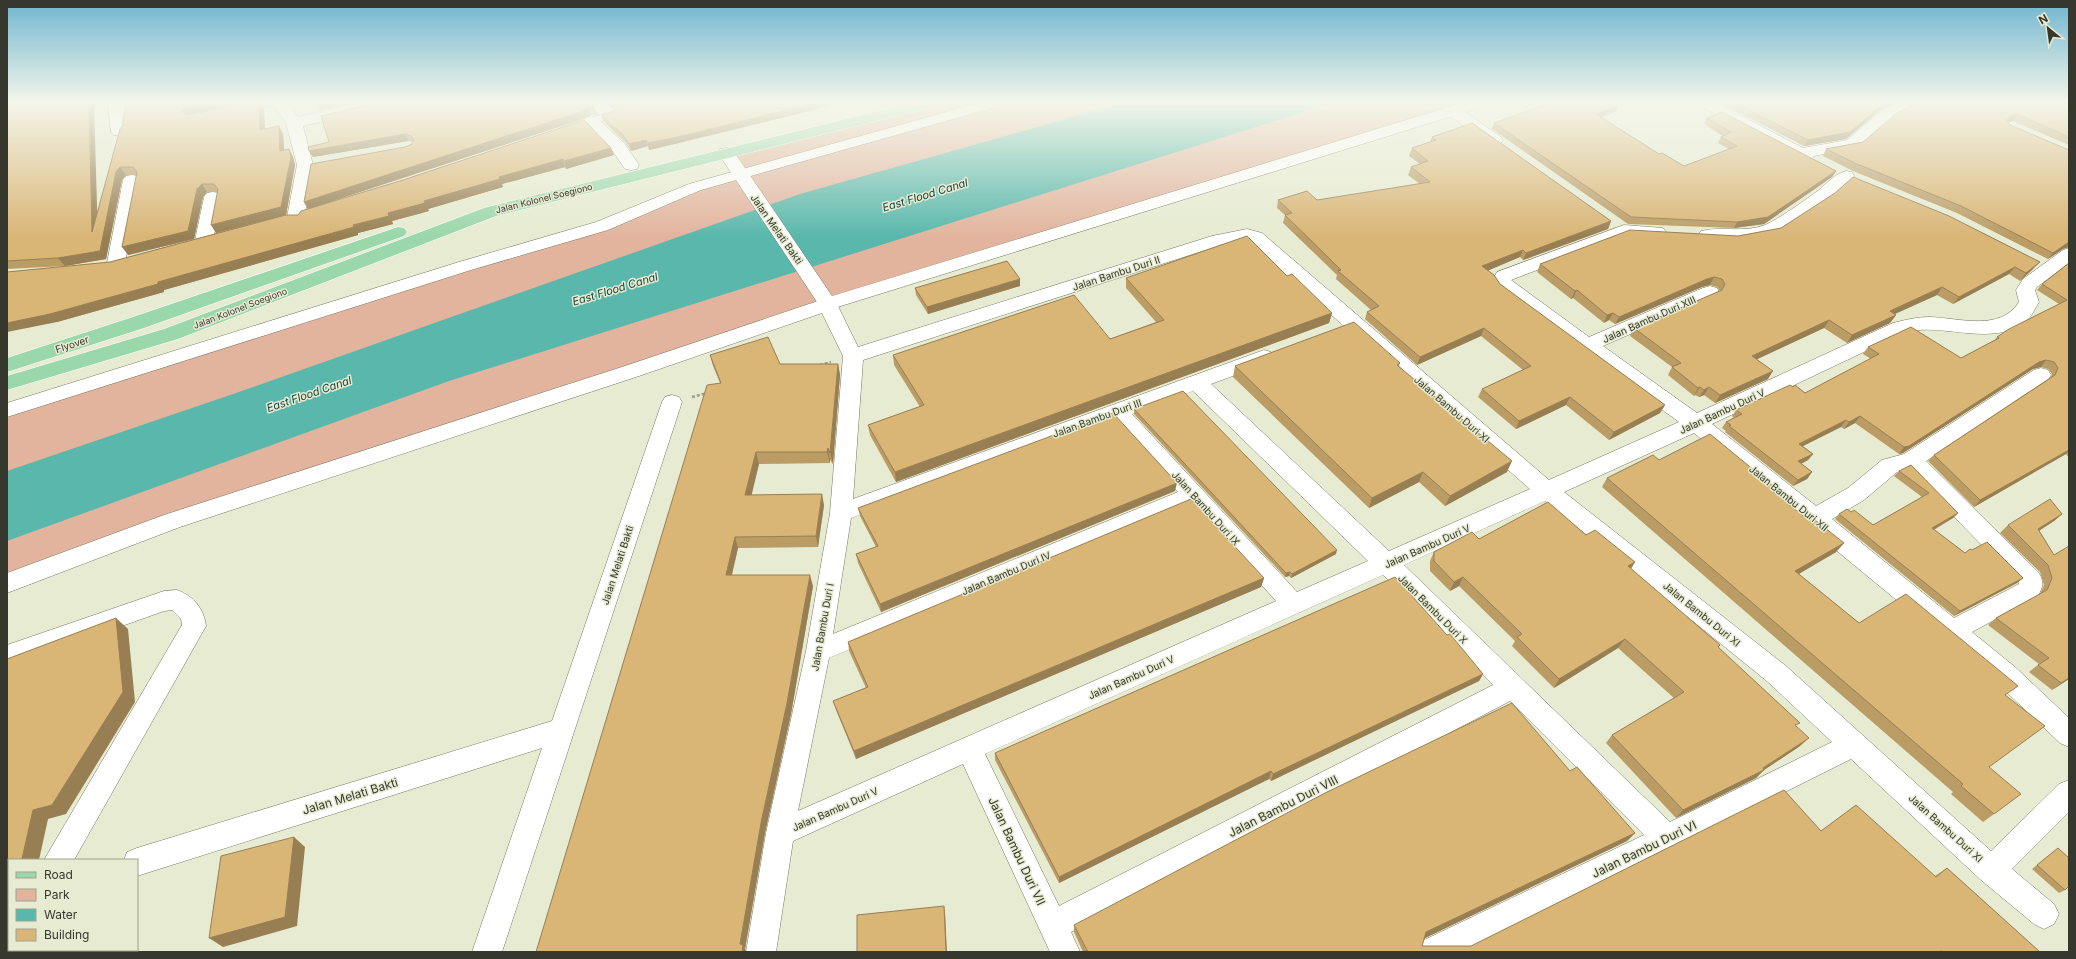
<svg xmlns="http://www.w3.org/2000/svg" width="2076" height="959" font-family="Inter,sans-serif">
	<style>
		.green { fill: #e2b49e }
		.water { fill: #59b7ab }
		.lines { fill: none; stroke-linecap: round; stroke-linejoin: round }
		.service-casing { stroke: #757962; stroke-width: 1 }
		.pedestrian-casing { stroke: #757962; stroke-width: 1 }
		.minor-casing { stroke: #757962; stroke-width: 1 }
		.tertiary-casing { stroke: #757962; stroke-width: 1 }
		.primary-casing { stroke: #fff; stroke-width: 1 }
		.path { stroke: #9ca08c; stroke-width: 2.5; stroke-dasharray: 3 2; stroke-linecap: butt }
		.service { fill: #fff; fill-rule: evenodd }
		.pedestrian { fill: #fff; fill-rule: evenodd }
		.minor { fill: #fff; fill-rule: evenodd }
		.tertiary { fill: #fff; fill-rule: evenodd }
		.primary { fill: #9ad7aa; fill-rule: evenodd }
		.wall { fill: #bb9c65 }
		.shaded-wall { fill: #987f53 }
		.building { fill: #d9b576; stroke: #987f53 }
		.labels { text-anchor: middle; dominant-baseline: central; stroke-width: 3; stroke-linejoin: round; paint-order: stroke }
		.far-street-label { font-size: 9px; fill: #36382e; stroke: #e6ebd1 }
		.street-label { font-size: 10px; fill: #36382e; stroke: #e6ebd1 }
		.water-label { font-size: 11px; font-style: italic; fill: #133f3a; stroke: #e6ebd1 }
		.near-street-label { font-size: 12px; fill: #36382e; stroke: #e6ebd1 }
	</style>
	<rect width="100%" height="100%" fill="#e6ebd1"/>
	<!-- green -->
	<path class="green" d="M930 103H1476L1453 111 828 304 7 585V410L465 266 739 174 726 153Z"/>
	<!-- water -->
	<path class="water" d="M1122 103H1332L449 381 7 541V471L236 393 800 194Z"/>
	<g class="lines">
		<defs>
			<g id="service">
				<path d="M256 103H274L273 105 244 111 239 108 240 106Z"/>
				<path d="M635 103H649L648 105 584 127 580 128 575 125 576 123Z"/>
			</g>
			<path id="pedestrian" d="M979 103H1002L999 106 701 190 608 230 471 270 7 417V403L459 262 596 222 689 184Z"/>
			<g id="minor">
				<path d="M108 103H124L127 132 125 135H113L111 132Z"/>
				<path d="M272 103H288L298 117 360 103H386L384 106 303 126 313 165 305 217 302 221 296 222 290 221 287 217 297 165 286 123Z"/>
				<path d="M590 103H606L617 115 615 118C603 121 596 112 590 103Z"/>
				<path d="M1698 103H1717L1803 148 1847 140 1880 112 1898 103H1917L1915 106 1892 118 1858 147 1814 156 1812 160 1806 161 1700 106Z"/>
				<path d="M1453 106 1459 108 1501 137 1503 140 1501 143H1489L1447 114 1445 111 1447 108Z"/>
				<path d="M591 116 597 118 624 143 639 165 637 169 631 170 625 169 612 150 585 124 583 121 585 118Z"/>
				<path d="M1846 171 1852 172 1854 176 1852 180 1829 199 1776 234 1734 242 1701 239 1698 235 1701 231C1721 226 1744 233 1765 225 1776 221 1808 198 1819 190 1827 183 1835 174 1846 171Z"/>
				<path d="M132 175 138 176 141 180 125 263 123 267 116 269 109 267 107 263 123 180 126 176Z"/>
				<path d="M213 192 219 193 222 197 213 240 210 244 204 246 198 244 195 240 204 197 207 193Z"/>
				<path d="M1624 225 1663 228 1666 232 1663 236 1657 237 1626 236 1511 280 1589 337 1703 288 1710 286 1717 288 1719 292 1717 296 1603 346 1697 413 1893 323C1905 320 1917 317 1930 317 1959 318 2000 332 2019 302L2016 290 2023 279 2063 250 2069 248V263L2037 287 2035 290 2039 302C2035 308 2032 316 2027 320 1994 349 1944 322 1906 332L1712 424 1816 506 1848 488 1882 460 1904 454 2034 370 2041 368 2048 370 2051 375 2048 380 1926 461 2039 573C2044 582 2043 587 2038 596L1972 632 2015 667 2069 718V747L2060 743 1997 683 1694 433 1564 492 1786 666 1991 851 2059 784 2069 780V812L2012 869 2054 904 2059 914 2054 924 2044 929 2034 924 1981 880 1851 759 1465 952H1418L1422 941 1644 835 1510 701 1071 932 1080 952H1050L963 764 793 841 776 952H746L766 833 806 651 830 513 843 356 822 313 639 376 180 527 7 593V573L164 515 625 366 821 300 828 298 835 300 858 347 1212 236 1247 229 1262 233 1549 480 1679 422 1498 290 1492 281 1497 272ZM1247 241 1530 489 1389 551 1211 384 1271 362 1274 357 1271 352 1264 350 853 499 863 360 1221 245ZM1193 391 1368 561 1297 592 1132 414ZM1113 421 1178 492 833 634 851 518ZM1907 469 2019 583V584L1954 618 1832 519 1864 500 1897 472ZM1545 501 1768 682 1832 742 1670 822 1404 565ZM1190 506 1276 601 798 811 829 658ZM1383 575 1493 685 1059 906 985 754Z"/>
				<path d="M672 395 679 397 682 402 502 952H472L542 748 137 876V860H124L127 852 137 848 552 721 662 402 665 397Z"/>
				<path d="M177 590C194 596 204 609 206 626L74 860H44L182 625 181 619 172 610 164 611 7 667V645L164 591Z"/>
				<rect x="7" y="889" width="2" height="28"/>
			</g>
			<path id="tertiary" d="M1462 103H1484L1482 106 1459 114 828 310 821 308 718 153 720 149 726 148 732 149 832 296Z"/>
			<g id="primary">
				<path d="M912 103H938L936 106 496 216 178 339 7 390V376L164 329 484 208Z"/>
				<path d="M398 227 404 228 407 232 404 236 144 328 7 372V358L130 318Z"/>
			</g>
		</defs>
		<!-- service casing -->
		<use href="#service" class="service-casing"/>
		<!-- pedestrian casing -->
		<use href="#pedestrian" class="pedestrian-casing"/>
		<!-- minor casing -->
		<use href="#minor" class="minor-casing"/>
		<!-- tertiary casing -->
		<use href="#tertiary" class="tertiary-casing"/>
		<!-- primary casing -->
		<use href="#primary" class="primary-casing"/>
		<!-- path -->
		<g class="path">
			<path d="M820 365 831 362"/>
			<path d="M692 397 707 393"/>
		</g>
		<!-- service -->
		<use href="#service" class="service"/>
		<!-- pedestrian -->
		<use href="#pedestrian" class="pedestrian"/>
		<!-- minor -->
		<use href="#minor" class="minor"/>
		<!-- tertiary -->
		<use href="#tertiary" class="tertiary"/>
		<!-- primary -->
		<use href="#primary" class="primary"/>
	</g>
	<!-- wall -->
	<g class="wall">
		<path d="M7 103 97 213 123 125 248 103 191 114 253 103H260L264 109 265 129 279 126 283 134 284 150 289 149 293 157 295 165 286 215H298L308 209 304 202 405 147 412 144 413 142 408 141 313 157 309 151 329 142 374 103 595 108 597 114 591 115 583 119 323 204 611 148 614 155 566 169 565 167 502 184 503 187 428 209 429 211 392 221 393 224 358 233V235L164 290V292L57 322 110 262 285 215 216 233 218 192H207L203 197 194 239 128 255 137 175H126L122 180 106 259 65 266 7 269Z"/>
		<path d="M607 103H631L613 109Z"/>
		<path d="M1720 103H1896L1879 111 1846 139 1804 146Z"/>
		<path d="M2069 103V145L2013 121 2008 122 2010 125 2069 150V247L2063 249 2048 259 1957 213 1853 171 1823 156 1826 149Z"/>
		<path d="M1615 112 1601 117 1659 154 1684 166 1729 149 1718 143 1721 137 1723 136 1704 124 1707 118 1836 171 1832 177 1764 224 1734 228 1628 224 1492 129 1494 123Z"/>
		<path d="M601 115 679 143 649 150 648 146 631 151 625 142 604 122Z"/>
		<path d="M1432 137 1611 221 1608 229 1523 260 1520 257 1488 270 1500 284 1665 405 1660 413 1609 440 1566 405 1516 429 1478 397 1482 389 1523 370 1481 336 1417 365 1365 319 1367 312 1371 310 1336 279 1337 275 1283 223 1285 215 1277 208 1278 200H1317L1420 184 1408 175 1411 167 1420 164 1409 156 1412 148 1430 142Z"/>
		<path d="M1781 228 2033 269 2020 281 2009 274 1953 304 1937 295 1894 314 1896 315 1890 323 1847 343 1824 328 1757 359 1768 379 1715 403 1704 395 1699 397 1695 395 1694 396 1668 375 1672 367 1630 336 1634 328 1720 291 1717 287 1710 285 1702 287 1615 324 1609 320 1604 323 1573 298 1571 299 1537 272 1540 264 1738 236Z"/>
		<path d="M2069 263V458L2066 454 1974 507 1928 461 1934 455 2051 377 2052 374 2048 369 2041 367 2033 369 1903 453 1899 454 1855 423 1844 429 1841 427 1803 446 1813 454 1808 460 1801 464 1812 472 1807 479 1793 486 1725 432 1726 431 1722 428 1726 422 1734 418 1732 416 1736 410 1793 387 1805 393 1871 359 1863 354 1868 347 1961 358 1995 340 1997 337 2059 304 2037 290 2042 284Z"/>
		<path d="M1287 276 1332 313 1329 323 896 482 870 435 868 425 920 407 894 365 893 355 1110 339 1156 322 1126 288V278Z"/>
		<path d="M1020 279V286L928 314 916 295 915 288Z"/>
		<path d="M710 355 780 364H838L840 375 833 464 830 460V463L759 464 751 495 824 505 818 547 738 548 732 575 813 586 791 714 765 833 745 949 536 952 720 383 713 366Z"/>
		<path d="M1400 363 1399 366 1507 472 1445 506 1419 482 1369 508 1233 377 1235 366Z"/>
		<path d="M1134 409 1336 554 1291 578 1289 576 1285 577 1134 414Z"/>
		<path d="M1659 460 1777 489 1774 493 1806 518 1844 543 1836 552 1799 574 1859 623 2006 695 1989 767 1994 814 1983 822 1951 794 1953 792 1602 487 1607 478Z"/>
		<path d="M1899 471 1958 513 1953 518 1934 530 1965 553 2023 578 2017 583 1954 616 1835 519 1839 514 1851 512 1873 525 1922 497 1894 476Z"/>
		<path d="M1175 491 881 612 858 563 856 554 876 547 860 516 858 508Z"/>
		<path d="M2062 514 2054 521 2039 531 2054 555 2069 679 2052 690 2029 672 2039 664 1988 625 1996 618 2040 594 2044 585 2040 572 2000 533 2008 525Z"/>
		<path d="M1586 535 1635 562 1631 569 1720 645 1718 647 1796 726 1800 746 1764 770 1756 778 1676 818 1606 743 1612 735 1674 698 1618 648 1554 688 1512 646 1515 641 1459 586 1450 591 1430 571V561L1434 552 1479 539Z"/>
		<path d="M1264 578 1261 587 856 759 836 710 833 701 866 688 849 651 848 642Z"/>
		<path d="M1447 635 1483 674 1479 681 1271 781 1269 779 1059 883 995 760V753Z"/>
		<path d="M1570 771 1635 833 1627 841 1425 938 1422 946H1471L1821 831 1935 876 1947 868 2040 952H1083L1074 932V925Z"/>
		<path d="M2058 848 2065 890 2059 893 2032 869 2053 852Z"/>
	</g>
	<!-- shaded-wall -->
	<g class="shaded-wall">
		<path d="M89 103H94L98 240 92 232Z"/>
		<path d="M204 103H248L192 114 186 119 181 111 187 106Z"/>
		<path d="M259 103H260L264 109 265 138 260 130Z"/>
		<path d="M322 103H355L321 110 318 104Z"/>
		<path d="M611 103H631L613 109Z"/>
		<path d="M815 103H842L679 143 649 150 648 143Z"/>
		<path d="M1887 103H1896L1879 111 1846 139 1804 146 1808 140Z"/>
		<path d="M1618 106 1615 112 1594 120 1596 114Z"/>
		<path d="M588 108 591 115 583 119 308 209 304 202Z"/>
		<path d="M2017 114 2013 121 2006 123 2010 116Z"/>
		<path d="M279 126 283 134 285 159 280 151Z"/>
		<path d="M405 134 408 141 313 157 309 151Z"/>
		<path d="M646 140 648 146 631 151 629 144Z"/>
		<path d="M611 148 614 155 566 169 564 161Z"/>
		<path d="M289 149 293 157 295 165 286 215 216 233 211 225Z"/>
		<path d="M563 159 565 167 502 184 503 187 428 209 429 211 392 221 393 224 358 233V235L164 290V292L57 322 7 332V323L158 282 353 225 424 201 499 177Z"/>
		<path d="M120 167 126 175 122 180 106 259 65 266 58 258 100 251 116 172Z"/>
		<path d="M1836 171 1832 177 1764 224 1734 228 1737 222Z"/>
		<path d="M202 184 207 192 203 197 194 239 128 255 122 247 197 189Z"/>
		<path d="M1611 221 1608 229 1523 260 1526 253Z"/>
		<path d="M2068 242H2069V247L2063 249 2048 259 2053 253Z"/>
		<path d="M1523 250 1520 257 1480 274 1482 266Z"/>
		<path d="M2040 262 2033 269 2020 281 2026 273Z"/>
		<path d="M2015 267 2009 274 1953 304 1959 297Z"/>
		<path d="M1714 277 1710 285 1702 287 1615 324 1619 317 1707 279Z"/>
		<path d="M1020 279V286L928 314 927 307Z"/>
		<path d="M1942 287 1937 295 1884 319 1890 311Z"/>
		<path d="M1577 290 1573 298 1571 299 1575 291Z"/>
		<path d="M1332 313 1329 323 896 482 895 472Z"/>
		<path d="M1613 313 1609 320 1604 323 1607 315Z"/>
		<path d="M1896 315 1890 323 1847 343 1852 335Z"/>
		<path d="M1829 320 1824 328 1747 364 1752 356Z"/>
		<path d="M1484 328 1481 336 1417 365 1420 357Z"/>
		<path d="M2046 360 2041 367 2033 369 1903 453 1899 454 1904 447 2039 362Z"/>
		<path d="M838 364 840 375 833 464 830 453Z"/>
		<path d="M1773 371 1768 379 1715 403 1720 395Z"/>
		<path d="M1700 387 1695 395 1694 396 1698 388Z"/>
		<path d="M1709 387 1704 395 1699 397 1704 390Z"/>
		<path d="M1570 397 1566 405 1516 429 1519 421Z"/>
		<path d="M1665 405 1660 413 1609 440 1614 432Z"/>
		<path d="M1860 416 1855 423 1844 429 1849 422Z"/>
		<path d="M1846 420 1841 427 1795 450 1799 444Z"/>
		<path d="M828 448 830 460V463L827 452Z"/>
		<path d="M2069 450V451L2066 454 1974 507 1980 500Z"/>
		<path d="M756 452 759 464 749 506 745 495Z"/>
		<path d="M1813 454 1808 460 1793 468 1798 461Z"/>
		<path d="M1512 461 1507 472 1445 506 1450 496Z"/>
		<path d="M1423 472 1419 482 1369 508 1372 498Z"/>
		<path d="M1812 472 1807 479 1793 486 1798 480Z"/>
		<path d="M1177 483 1175 491 881 612 880 604Z"/>
		<path d="M822 494 824 505 818 547 816 536Z"/>
		<path d="M1958 513 1953 518 1927 533 1932 528Z"/>
		<path d="M2062 514 2054 521 2030 536 2038 529Z"/>
		<path d="M735 537 738 548 729 586 726 575Z"/>
		<path d="M1844 543 1836 552 1788 580 1795 571Z"/>
		<path d="M1337 550 1336 554 1291 578 1292 574Z"/>
		<path d="M1635 562 1629 571 1628 566Z"/>
		<path d="M1290 572 1289 576 1285 577 1286 573Z"/>
		<path d="M810 575 813 586 791 714 765 833 745 949 747 952H742L740 944 761 823Z"/>
		<path d="M1463 577 1459 586 1450 591 1454 582Z"/>
		<path d="M1264 578 1261 587 856 759 854 751Z"/>
		<path d="M2023 578 2017 583 1954 616 1960 611Z"/>
		<path d="M116 618 128 629 135 702 66 814 48 819 39 860H17L33 810Z"/>
		<path d="M1625 639 1618 648 1554 688 1559 679Z"/>
		<path d="M1483 674 1479 681 1271 781 1273 774Z"/>
		<path d="M2069 678V679L2052 690 2061 683Z"/>
		<path d="M1809 738 1800 746 1764 770 1756 778 1676 818 1683 810 1763 768Z"/>
		<path d="M1271 771 1269 779 1059 883V877Z"/>
		<path d="M1635 833 1627 841 1421 940 1426 932Z"/>
		<path d="M294 837 305 847 297 926 223 947 209 938Z"/>
		<path d="M9 862V876H7V863Z"/>
		<path d="M944 906 945 912 947 952H946Z"/>
	</g>
	<!-- building -->
	<g class="building">
		<path d="M7 103H89L92 232 120 129 123 125V118L127 103H204L187 106 181 111 187 115 253 103H259L260 130 279 126 280 151 289 149 291 157 281 207 211 225 218 189 214 184H202L197 189 188 231 122 247 137 172 133 167H120L116 172 100 251 58 258 7 261Z"/>
		<path d="M374 103H591L595 108H588L580 112 304 202 311 164 405 147 412 144 414 140 411 136 405 134 309 151 308 147 329 142 321 116Z"/>
		<path d="M639 103H815L678 137 648 143 646 140 629 144 623 135 601 115Z"/>
		<path d="M1550 103H1612L1618 106 1596 114 1659 154 1662 153 1684 166 1737 146 1721 137 1731 132 1707 118 1722 112 1836 171 1768 217 1737 222 1631 217 1494 123Z"/>
		<path d="M1735 103H1887L1883 104 1850 132 1808 140Z"/>
		<path d="M1917 103H2069V137L2017 114 2010 116 2007 120 2010 125 2069 150V242L2053 253 1961 206 1857 164 1826 149 1863 142 1897 113Z"/>
		<path d="M584 120 611 148 564 161 563 159 499 177 500 179 424 201 425 203 388 213 389 216 353 225 354 227 158 282V284L50 314 7 323V272L110 262 286 215H298L301 211 403 180Z"/>
		<path d="M1472 123 1611 221 1526 253 1523 250 1482 266 1494 275 1500 284 1665 405 1614 432 1570 397 1519 421 1482 389 1531 366 1484 328 1420 357 1367 312 1379 306 1338 271 1341 270 1285 215 1292 213 1278 200 1307 191 1317 200 1430 182 1411 167 1428 161 1412 148 1436 140 1432 137Z"/>
		<path d="M1853 177 1949 216 2040 262 2026 273 2015 267 1959 297 1942 287 1890 311 1896 315 1852 335 1829 320 1752 356 1773 371 1720 395 1709 387 1704 390 1700 387 1698 388 1672 367 1681 363 1634 328 1722 290 1725 284 1722 279 1714 277 1707 279 1619 317 1613 313 1607 315 1577 290 1575 291 1540 264 1630 230 1738 236 1781 228 1835 193Z"/>
		<path d="M1247 236 1287 276 1292 274 1332 313 895 472 868 425 924 405 893 355 1074 295 1110 339 1164 320 1126 278Z"/>
		<path d="M1007 261 1020 279 927 307 915 288Z"/>
		<path d="M2069 263V450L1980 500 1934 455 2055 375 2058 368 2054 362 2046 360 2039 362 1909 446 1904 447 1860 416 1849 422 1846 420 1799 444 1813 454 1798 461 1812 472 1798 480 1729 426 1731 425 1726 422 1742 414 1736 410 1790 385 1793 387 1795 385 1805 393 1822 384 1879 354 1868 347 1911 327 1961 358 1999 338 1997 337 2009 329 2067 300 2042 284Z"/>
		<path d="M1354 322 1400 363 1397 365 1512 461 1450 496 1423 472 1372 498 1235 366Z"/>
		<path d="M768 337 780 364H838L830 453 828 448 827 452H756L745 495 822 494 816 536 735 537 726 575H810L787 703 761 823 740 944 743 945 742 952H536L707 385 721 383 710 355Z"/>
		<path d="M1183 391 1337 550 1292 574 1290 572 1286 573 1134 409Z"/>
		<path d="M1113 413 1177 483 880 604 856 554 878 546 858 508Z"/>
		<path d="M1710 434 1777 489 1772 491 1806 518 1810 516 1844 543 1795 571 1859 623 1906 594 2006 676 2018 686 2005 695 2045 726 1989 767 2021 794 1994 814 1961 786 1963 784 1607 478 1653 455 1659 460Z"/>
		<path d="M1911 465 1958 513 1932 528 1965 553 1970 549 1972 550 1987 542 2023 578 1960 611 1839 514 1847 509 1851 512 1854 510 1873 525 1929 493 1899 471Z"/>
		<path d="M1191 499 1264 578 854 751 833 701 868 687 848 642Z"/>
		<path d="M2050 499 2062 514 2038 529 2054 555 2069 546V678L2061 683 2038 665 2049 658 1996 618 2047 590 2052 578 2048 565 2008 525Z"/>
		<path d="M1548 502 1586 535 1595 530 1635 562 1628 566 1720 645 1718 647 1800 723 1795 725 1809 738 1763 768 1764 770 1683 810 1612 735 1684 692 1625 639 1559 679 1517 637 1522 634 1463 577 1454 582 1434 561V552L1472 532 1479 539Z"/>
		<path d="M1395 577 1447 635 1450 634 1483 674 1273 774 1271 771 1059 877 995 753Z"/>
		<path d="M116 618 123 692 52 805 33 810 22 859 17 860H9V862L7 863V659Z"/>
		<path d="M1512 703 1570 771 1577 767 1635 833 1426 932 1422 946H1471L1784 790 1821 831 1856 805 1936 877 1947 868 2040 952H1943L1941 951 1939 952H1088L1074 925 1325 793Z"/>
		<path d="M294 837 285 917 209 938 221 856Z"/>
		<path d="M2058 848 2069 858V886L2065 890 2037 865Z"/>
		<path d="M944 906 946 952H857V915Z"/>
	</g>
	<!-- sky -->
	<linearGradient id="sky" x2="0" y2="1"><stop stop-color="#6fb5d0"/><stop offset="0.43" stop-color="#f4f6ea"/><stop offset="1" stop-color="#f4f6ea" stop-opacity="0"/></linearGradient>
	<rect width="2076" height="237" fill="url(#sky)"/>
	<g class="labels">
		<!-- far-street labels -->
		<g class="far-street-label">
			<text transform="translate(544 198) rotate(-14)">Jalan Kolonel Soegiono</text>
			<text transform="translate(240 308) rotate(-21)">Jalan Kolonel Soegiono</text>
		</g>
		<!-- street labels -->
		<g class="street-label">
			<text transform="translate(777 229) rotate(55)">Jalan Melati Bakti</text>
			<text transform="translate(1116 273) rotate(-18)">Jalan Bambu Duri II</text>
			<text transform="translate(1649 319) rotate(-24)">Jalan Bambu Duri XIII</text>
			<text transform="translate(72 344) rotate(-18)">Flyover</text>
			<text transform="translate(1452 409) rotate(41)">Jalan Bambu Duri XI</text>
			<text transform="translate(1722 411) rotate(-25)">Jalan Bambu Duri V</text>
			<text transform="translate(1097 418) rotate(-20)">Jalan Bambu Duri III</text>
			<text transform="translate(1789 498) rotate(39)">Jalan Bambu Duri XII</text>
			<text transform="translate(1206 508) rotate(48)">Jalan Bambu Duri IX</text>
			<text transform="translate(1427 546) rotate(-24)">Jalan Bambu Duri V</text>
			<text transform="translate(617 565) rotate(-72)">Jalan Melati Bakti</text>
			<text transform="translate(1006 573) rotate(-23)">Jalan Bambu Duri IV</text>
			<text transform="translate(1433 609) rotate(45)">Jalan Bambu Duri X</text>
			<text transform="translate(1702 614) rotate(39)">Jalan Bambu Duri XI</text>
			<text transform="translate(822 627) rotate(-80)">Jalan Bambu Duri I</text>
			<text transform="translate(1131 677) rotate(-24)">Jalan Bambu Duri V</text>
			<text transform="translate(835 809) rotate(-24)">Jalan Bambu Duri V</text>
			<text transform="translate(1946 828) rotate(42)">Jalan Bambu Duri XI</text>
		</g>
		<!-- water labels -->
		<g class="water-label">
			<text transform="translate(925 195) rotate(-17)">East Flood Canal</text>
			<text transform="translate(615 289) rotate(-17)">East Flood Canal</text>
			<text transform="translate(309 394) rotate(-19)">East Flood Canal</text>
		</g>
		<!-- near-street labels -->
		<g class="near-street-label">
			<text transform="translate(350 796) rotate(-17)">Jalan Melati Bakti</text>
			<text transform="translate(1283 806) rotate(-27)">Jalan Bambu Duri VIII</text>
			<text transform="translate(1644 849) rotate(-26)">Jalan Bambu Duri VI</text>
			<text transform="translate(1017 851) rotate(65)">Jalan Bambu Duri VII</text>
		</g>
	</g>
	<!-- border -->
	<rect width="2076" height="959" fill="none" stroke="#36382e" stroke-width="16"/>
	<!-- legend -->
	<rect x="8" y="859" width="130" height="92" fill="#e6ebd1" stroke="#a0a390"/>
	<rect x="16" y="872" width="20" height="6" fill="#9ad7aa" stroke="#a0a390"/>
	<text x="44" y="879" font-size="12" fill="#36382e">Road</text>
	<rect x="16" y="889" width="20" height="12" fill="#e2b49e" stroke="#a0a390"/>
	<text x="44" y="899" font-size="12" fill="#36382e">Park</text>
	<rect x="16" y="909" width="20" height="12" fill="#59b7ab" stroke="#a0a390"/>
	<text x="44" y="919" font-size="12" fill="#36382e">Water</text>
	<rect x="16" y="929" width="20" height="12" fill="#d9b576" stroke="#a0a390"/>
	<text x="44" y="939" font-size="12" fill="#36382e">Building</text>
	<!-- north arrow -->
	<g transform="translate(2048 28) rotate(331)" stroke="#e6ebd1" stroke-width="3" paint-order="stroke">
	<path d="M0-3L7 15L0 10L-7 15Z" fill="#36382e"/>
	<text y="-6" font-size="11" font-weight="bold" text-anchor="middle" fill="#36382e">N</text>
	</g>
</svg>
